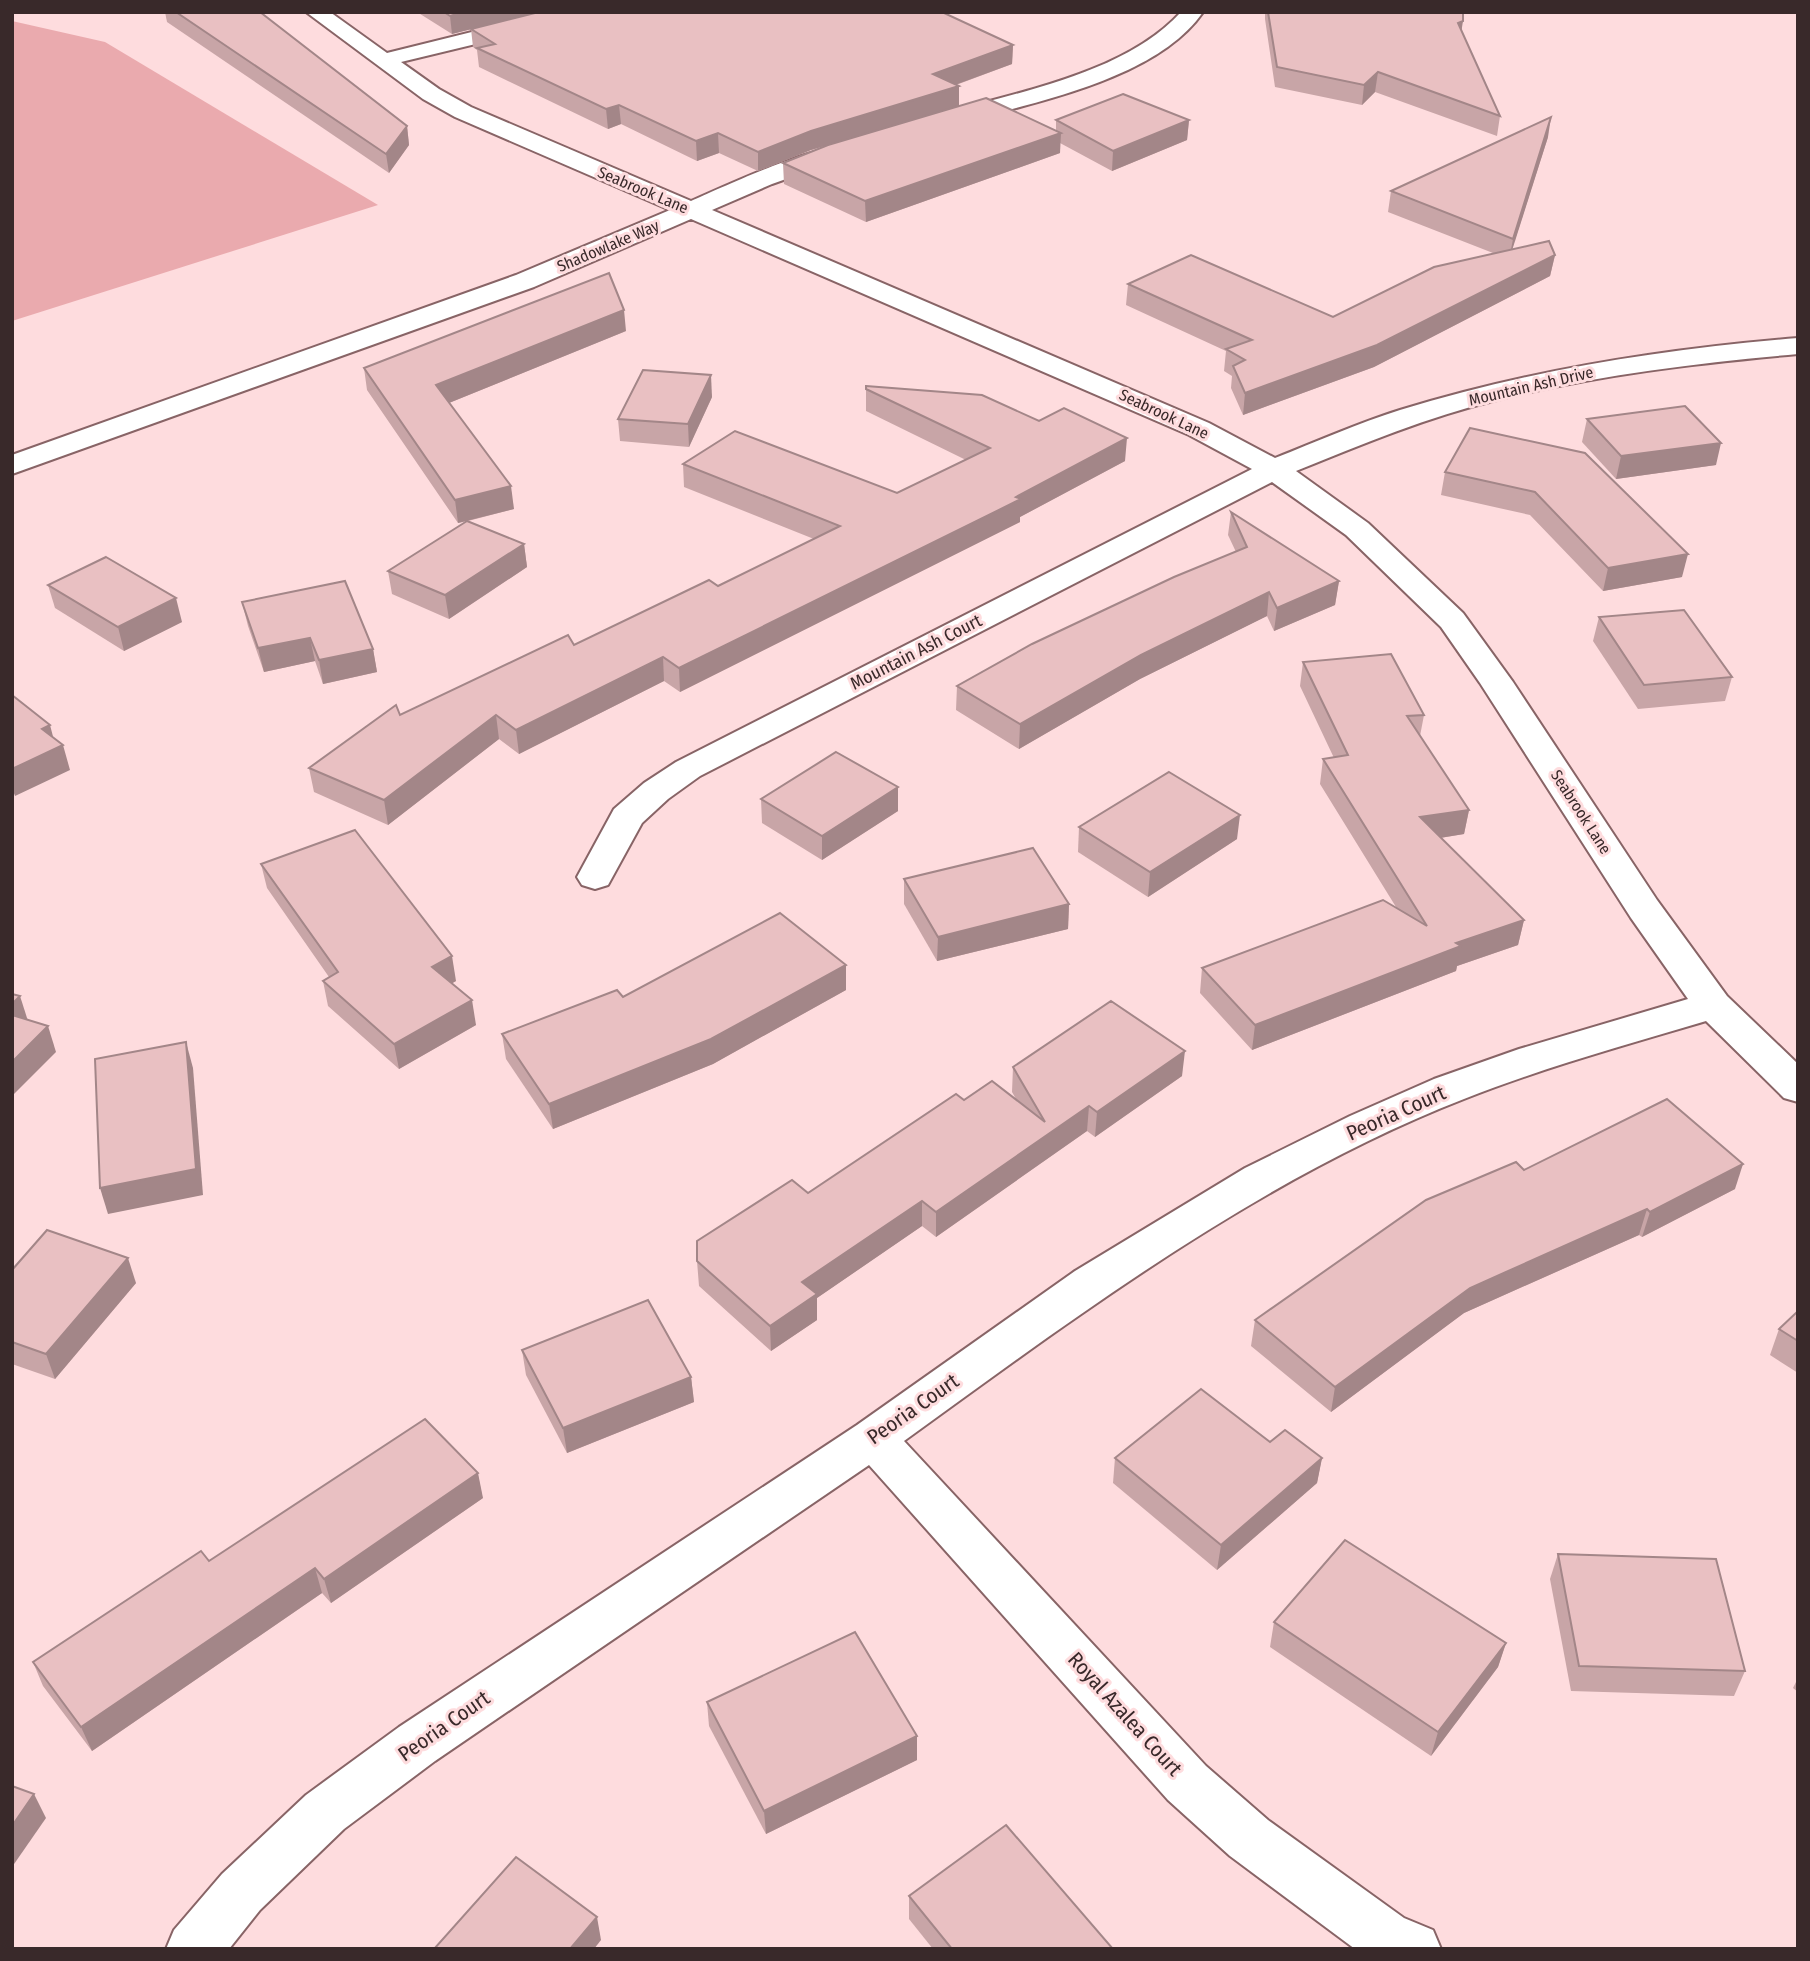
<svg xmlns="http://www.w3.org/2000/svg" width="1810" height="1961" font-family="'Fira Sans Condensed',sans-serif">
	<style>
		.green { fill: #eaaaae }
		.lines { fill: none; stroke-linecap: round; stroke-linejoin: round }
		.minor-casing { stroke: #886466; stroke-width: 4 }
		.minor { fill: #fff; fill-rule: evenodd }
		.wall { fill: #c8a5a7 }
		.shaded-wall { fill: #a38688 }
		.building { fill: #e9c0c2; stroke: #a38688; stroke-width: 2 }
		.labels { text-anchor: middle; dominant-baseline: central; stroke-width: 6; stroke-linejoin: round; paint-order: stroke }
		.far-street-label { font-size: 16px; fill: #39292a; stroke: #fedcde }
		.street-label { font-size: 18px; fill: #39292a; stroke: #fedcde }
		.near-street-label { font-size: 21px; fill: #39292a; stroke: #fedcde }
	</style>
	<rect width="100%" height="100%" fill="#fedcde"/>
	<!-- green -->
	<path class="green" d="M12 21 105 42 378 205 12 321Z"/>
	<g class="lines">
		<defs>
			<g id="minor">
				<path d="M306 12H330L387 53 552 12H589L587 17 401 62 439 89 471 107 691 201C719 189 816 143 842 149L846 154 842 159 772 184 712 210 1209 423 1275 458C1316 442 1358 423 1400 410 1529 370 1663 349 1798 338V354C1697 363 1595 375 1497 400 1428 417 1362 444 1296 471L1368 523 1463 613 1513 682 1657 900 1727 996 1798 1064V1102L1784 1098 1706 1021C1625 1045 1542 1068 1464 1099 1259 1179 1081 1313 904 1441L1206 1766 1268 1820 1404 1918 1433 1930 1441 1949H1355L1230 1856 1168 1800 869 1465 435 1761 344 1829 260 1910 229 1949H166L174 1930 222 1874 306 1795 399 1727 857 1425 1075 1271 1245 1168 1350 1116 1434 1079 1519 1049 1688 999 1631 918 1480 683 1441 627 1346 535 1272 482 700 776 668 799 642 823 608 885 595 889 582 885 577 877 614 809 644 783 676 762 1252 469 1189 435 691 219 534 287 12 474V455L516 275 670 210 455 117 423 99Z"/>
				<path d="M1181 12H1203C1156 80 1033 102 957 124H941L937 119 941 114C1018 92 1126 73 1181 12Z"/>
			</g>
		</defs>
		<!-- minor casing -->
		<use href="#minor" class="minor-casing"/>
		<!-- minor -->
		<use href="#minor" class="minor"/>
	</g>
	<!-- wall -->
	<g class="wall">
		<path d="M165 12H260L407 126 409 145 389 173 167 22Z"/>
		<path d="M417 12H942L1013 45 1012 64 956 85 959 86V106L811 150 758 171 719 153 697 161 621 124 608 129 479 67 477 50 473 47 471 29 452 34Z"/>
		<path d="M1265 12H1463L1461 31 1500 116 1497 136 1375 92 1362 105 1275 87 1265 19Z"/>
		<path d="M1056 120H1189L1187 140 1112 171 1060 143V153L866 222 784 184 783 163 1056 130Z"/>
		<path d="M1548 137 1512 249 1555 255 1550 276 1374 367 1243 415 1231 388 1232 376 1224 371 1226 351 1126 305 1128 284 1333 317 1493 253 1388 212 1391 191Z"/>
		<path d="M626 331 449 403 514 509 468 521 524 544 527 567 449 619 392 594 388 571 467 521 458 523 367 390 364 368Z"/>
		<path d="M866 389 1125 461 1020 517V522L680 692 664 681 519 754 499 739 388 825 314 792 309 768 400 715 718 586 814 539 684 487 683 464 897 493 966 460 866 411Z"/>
		<path d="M712 397 689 447 620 441 618 419Z"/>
		<path d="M1587 419 1716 465 1616 479 1582 442Z"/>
		<path d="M1470 428 1682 577 1603 591 1530 515 1441 495 1445 472Z"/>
		<path d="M1231 512 1339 581 1335 605 1274 631 1267 616 1140 679 1019 749 956 710 957 686 1236 552 1228 535Z"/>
		<path d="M48 585 182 622 124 651 55 608Z"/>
		<path d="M242 602 373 649 377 672 323 684 315 661 264 672 248 626Z"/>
		<path d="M1599 617 1732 677 1725 701 1638 709 1593 641Z"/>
		<path d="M1303 662 1424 715 1420 736 1469 810 1464 834 1440 838 1524 920 1518 945 1457 966 1456 971 1252 1050 1200 993 1202 968 1396 907 1320 784 1323 759 1334 758 1300 686Z"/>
		<path d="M761 799 898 811 822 860 762 823Z"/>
		<path d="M1079 827 1237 839 1148 897 1078 852Z"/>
		<path d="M261 864 456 981 452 983 476 1025 399 1069 328 1006 323 981 329 977 267 888Z"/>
		<path d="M904 879 1069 904 1068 929 937 961 904 904Z"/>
		<path d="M846 990 713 1064 553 1129 506 1059 502 1034 623 997Z"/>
		<path d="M1013 1067 1182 1076 1095 1137 1087 1131 936 1237 922 1226 817 1298V1320L771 1351 699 1286 697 1261 964 1100 1016 1099 1012 1092Z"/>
		<path d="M1524 1170 1735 1189 1642 1237 1639 1235 1464 1313 1331 1412 1251 1346 1255 1320Z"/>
		<path d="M12 1270 136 1283 55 1379 12 1364Z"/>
		<path d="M1798 1311V1373L1770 1355 1779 1329Z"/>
		<path d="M522 1350 691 1377 694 1402 567 1453 526 1375Z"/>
		<path d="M1115 1458H1322L1317 1483 1217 1570 1113 1483Z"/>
		<path d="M483 1498 331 1603 322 1593 92 1751 43 1686 33 1662 209 1561Z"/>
		<path d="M1558 1554 1745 1671 1734 1696 1571 1691 1550 1579Z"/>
		<path d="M1274 1622 1506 1643 1498 1667 1431 1756 1270 1647Z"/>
		<path d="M1798 1678V1692L1793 1688Z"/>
		<path d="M707 1702 917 1736V1760L766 1834 709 1726Z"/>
		<path d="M909 1896 1113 1949H933L909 1919Z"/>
	</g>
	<!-- shaded-wall -->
	<g class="shaded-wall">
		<path d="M463 12H540L452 34 450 16Z"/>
		<path d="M1463 21 1460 40 1458 23Z"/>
		<path d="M1013 45 1012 64 933 93V74Z"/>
		<path d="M1378 72 1375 92 1362 105 1364 85Z"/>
		<path d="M959 86V106L811 150 758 171V152L811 131Z"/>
		<path d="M619 105 621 124 608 129 606 109Z"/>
		<path d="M1551 117 1548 137 1509 260 1513 239Z"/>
		<path d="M1189 120 1187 140 1112 171 1113 151Z"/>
		<path d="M407 126 409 145 389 173 386 154Z"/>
		<path d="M718 133 719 153 697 161 696 141Z"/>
		<path d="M1061 133 1060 153 866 222 865 201Z"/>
		<path d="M1555 255 1550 276 1374 367 1243 415 1245 393Z"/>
		<path d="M624 310 626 331 439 407 436 385Z"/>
		<path d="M711 375 712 397 689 447 688 424Z"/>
		<path d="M1127 438 1125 461 1020 517V522L680 692 679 668 1016 497Z"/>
		<path d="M1721 443 1716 465 1616 479 1621 456Z"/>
		<path d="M511 486 514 509 458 523 455 500Z"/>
		<path d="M524 544 527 567 449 619 445 595Z"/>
		<path d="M1688 554 1682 577 1603 591 1608 568Z"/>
		<path d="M1339 581 1335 605 1274 631 1277 608Z"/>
		<path d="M1269 592 1267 616 1140 679 1019 749 1020 724 1141 655Z"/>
		<path d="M176 598 182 622 124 651 118 627Z"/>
		<path d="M310 638 315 661 264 672 258 648Z"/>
		<path d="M373 649 377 672 323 684 319 660Z"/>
		<path d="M663 657 664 681 519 754 516 730Z"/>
		<path d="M496 715 499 739 388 825 384 800Z"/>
		<path d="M50 725 56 748 63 745 70 770 15 796 12 788V769L42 729Z"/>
		<path d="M898 787V811L822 860V836Z"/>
		<path d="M1469 810 1464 834 1415 842 1420 817Z"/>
		<path d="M1240 815 1237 839 1148 897 1150 872Z"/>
		<path d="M1069 904 1068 929 937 961 938 937Z"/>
		<path d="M1524 920 1518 945 1457 966 1456 971 1252 1050 1255 1025 1456 943Z"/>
		<path d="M452 956 456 981 437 992 432 967Z"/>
		<path d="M846 965V990L713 1064 553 1129 549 1104Z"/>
		<path d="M20 996 28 1021 12 1037V1004Z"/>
		<path d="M472 1000 476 1025 399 1069 394 1044Z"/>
		<path d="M48 1026 56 1052 12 1096V1062Z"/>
		<path d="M186 1042 193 1068 203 1195 108 1214 100 1188Z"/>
		<path d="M1185 1051 1182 1076 1095 1137 1097 1112Z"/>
		<path d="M1089 1106 1087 1131 936 1237V1212Z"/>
		<path d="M1743 1164 1735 1189 1642 1237 1650 1212Z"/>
		<path d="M922 1201V1226L817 1298V1320L771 1351 770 1326 802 1282Z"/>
		<path d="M1647 1209 1639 1235 1464 1313 1331 1412 1335 1387 1470 1288Z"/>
		<path d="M128 1258 136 1283 55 1379 46 1354Z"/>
		<path d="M691 1377 694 1402 567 1453 563 1428Z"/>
		<path d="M1322 1458 1317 1483 1217 1570 1221 1545Z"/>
		<path d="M478 1473 483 1498 331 1603 324 1579Z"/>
		<path d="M315 1568 322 1593 92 1751 81 1727Z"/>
		<path d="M1506 1643 1498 1667 1431 1756 1438 1732Z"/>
		<path d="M917 1736V1760L766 1834 764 1811Z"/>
		<path d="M34 1794 46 1818 12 1867V1826Z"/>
		<path d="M597 1917 601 1940 594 1949H570Z"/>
	</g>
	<!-- building -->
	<g class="building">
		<path d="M176 12H260L407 126 386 154Z"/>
		<path d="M444 12H463L450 16Z"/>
		<path d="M539 12H942L1013 45 933 74 959 86 811 131 758 152 718 133 696 141 619 105 606 109 477 48 495 44 471 29Z"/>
		<path d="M1268 12H1463V21L1458 23 1500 116 1378 72 1364 85 1277 67Z"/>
		<path d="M1123 94 1189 120 1113 151 1056 120Z"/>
		<path d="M986 98 1061 133 865 201 783 163 828 145Z"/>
		<path d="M1551 117 1513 239 1391 191Z"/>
		<path d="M1549 241 1555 255 1377 345 1245 393 1233 366 1245 360 1226 349 1252 340 1128 284 1191 255 1333 317 1434 267Z"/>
		<path d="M609 273 624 310 436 385 511 486 455 500 364 368Z"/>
		<path d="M643 370 711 375 688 424 618 419Z"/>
		<path d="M866 386 982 395 1039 421 1064 408 1127 438 1016 497 1021 499 679 668 663 657 516 730 496 715 384 800 309 768 396 705 400 715 568 635 574 645 709 580 718 586 840 526 683 464 735 431 897 493 990 448 866 389Z"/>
		<path d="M1685 406 1721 443 1621 456 1587 419Z"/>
		<path d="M1470 428 1585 453 1688 554 1608 568 1535 492 1445 472Z"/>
		<path d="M1231 512 1339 581 1277 608 1269 592 1141 655 1020 724 957 686 1032 644 1174 577 1247 547Z"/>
		<path d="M467 521 524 544 445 595 388 571Z"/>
		<path d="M106 557 176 598 118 627 48 585Z"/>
		<path d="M345 581 373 649 319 660 310 638 258 648 242 602Z"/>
		<path d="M1684 610 1732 677 1644 685 1599 617Z"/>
		<path d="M1391 654 1424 715 1407 716 1469 810 1420 817 1524 920 1456 943 1461 946 1255 1025 1202 968 1383 900 1427 926 1323 759 1348 755 1303 662Z"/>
		<path d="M12 695 50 725 42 729 63 745 12 769Z"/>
		<path d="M836 752 898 787 822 836 761 799Z"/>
		<path d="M1169 772 1240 815 1150 872 1079 827Z"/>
		<path d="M355 830 452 956 432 967 472 1000 394 1044 323 981 338 972 261 864Z"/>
		<path d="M1033 848 1069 904 938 937 904 879Z"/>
		<path d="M780 913 846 965 711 1039 549 1104 502 1034 617 990 623 997Z"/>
		<path d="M12 994 20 996 12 1004Z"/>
		<path d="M1111 1001 1185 1051 1097 1112 1089 1106 936 1212 922 1201 802 1282 817 1294 770 1326 697 1261V1241L792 1180 808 1193 956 1094 964 1100 992 1081 1045 1122 1013 1067Z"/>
		<path d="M12 1015 48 1026 12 1062Z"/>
		<path d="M186 1042 196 1169 100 1188 95 1059Z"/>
		<path d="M1667 1099 1743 1164 1650 1212 1647 1209 1470 1288 1335 1387 1255 1320 1426 1200 1516 1162 1524 1170Z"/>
		<path d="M47 1230 128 1258 46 1354 12 1342V1270Z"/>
		<path d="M648 1300 691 1377 563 1428 522 1350Z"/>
		<path d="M1798 1311V1341L1779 1329Z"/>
		<path d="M1201 1389 1270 1442 1285 1430 1322 1458 1221 1545 1115 1458Z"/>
		<path d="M425 1419 478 1473 324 1579 315 1568 81 1727 33 1662 201 1551 209 1561Z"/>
		<path d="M1345 1540 1506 1643 1438 1732 1274 1622Z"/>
		<path d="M1558 1554 1716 1559 1745 1671 1579 1666Z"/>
		<path d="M855 1632 917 1736 764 1811 707 1702Z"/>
		<path d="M12 1786 34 1794 12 1826Z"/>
		<path d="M1006 1825 1113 1949H952L909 1896Z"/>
		<path d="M516 1857 597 1917 570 1949H434Z"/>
	</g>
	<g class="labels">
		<!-- far-street labels -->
		<g class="far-street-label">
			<text transform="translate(643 190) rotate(23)">Seabrook Lane</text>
			<text transform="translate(608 246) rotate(-23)">Shadowlake Way</text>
			<text transform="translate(1531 386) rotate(-13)">Mountain Ash Drive</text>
			<text transform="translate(1164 414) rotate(25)">Seabrook Lane</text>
			<text transform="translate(1581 812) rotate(57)">Seabrook Lane</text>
		</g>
		<!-- street labels -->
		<g class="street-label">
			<text transform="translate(916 652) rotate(-27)">Mountain Ash Court</text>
		</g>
		<!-- near-street labels -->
		<g class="near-street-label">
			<text transform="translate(1396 1113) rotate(-24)">Peoria Court</text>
			<text transform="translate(913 1409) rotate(-35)">Peoria Court</text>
			<text transform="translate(1125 1714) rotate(48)">Royal Azalea Court</text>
			<text transform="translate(444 1726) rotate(-35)">Peoria Court</text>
		</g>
	</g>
	<!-- border -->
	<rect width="1810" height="1961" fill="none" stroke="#39292a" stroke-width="28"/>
</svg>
